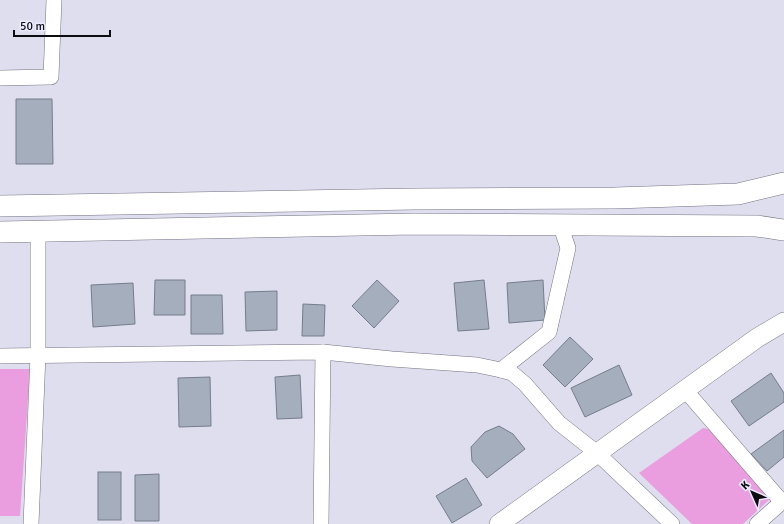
<svg xmlns="http://www.w3.org/2000/svg" width="784" height="524" font-family="Signika,sans-serif">
	<style>
		.green { fill: #ea9ddf }
		.building { fill: #a5aebd; stroke: #757d8c }
		.lines { fill: none; stroke-linecap: round; stroke-linejoin: round }
		.minor-casing { stroke: #727282; stroke-width: 16 }
		.tertiary-casing { stroke: #727282; stroke-width: 20 }
		.secondary-casing { stroke: #727282; stroke-width: 22 }
		.minor { stroke: #fff; stroke-width: 15 }
		.tertiary { stroke: #fff; stroke-width: 19 }
		.secondary { stroke: #fff; stroke-width: 21 }
	</style>
	<rect width="100%" height="100%" fill="#dedeef"/>
	<!-- green -->
	<g class="green">
		<path d="M0 369H30L20 516H0Z"/>
		<path d="M703 428 709 429 771 498 743 524H692L639 473Z"/>
	</g>
	<!-- building -->
	<g class="building">
		<path d="M16 99H52L53 164H16Z"/>
		<path d="M155 280H185V315H154Z"/>
		<path d="M377 280 399 301 374 328 352 306Z"/>
		<path d="M484 280 489 329 458 331 454 283Z"/>
		<path d="M543 280 545 320 509 323 507 283Z"/>
		<path d="M133 283 135 324 93 327 91 285Z"/>
		<path d="M277 291V330L246 331 245 292Z"/>
		<path d="M191 295H222L223 334H191Z"/>
		<path d="M303 304 325 305 324 336H302Z"/>
		<path d="M570 337 593 359 565 387 543 365Z"/>
		<path d="M619 365 632 395 585 417 571 388Z"/>
		<path d="M771 373 784 393V402L749 426 731 401Z"/>
		<path d="M300 375 302 418 277 419 275 377Z"/>
		<path d="M210 377 211 426 179 427 178 378Z"/>
		<path d="M499 426 513 434 525 449 487 478 472 461 471 447 485 432Z"/>
		<path d="M784 430V457L767 471 751 454Z"/>
		<rect x="98" y="472" width="23" height="48"/>
		<path d="M159 474V521H135V475Z"/>
		<path d="M466 478 482 505 452 523 436 496Z"/>
	</g>
	<g class="lines">
		<defs>
			<g id="minor">
				<path d="M0 78 51 77 54 0"/>
				<path d="M0 356 323 352 392 359 477 365 501 370 512 373 525 384 559 423 597 453 672 524"/>
				<path d="M501 370 549 332 568 248 560 224"/>
				<path d="M686 391 782 502"/>
				<path d="M31 524 38 355V232"/>
				<path d="M321 524 323 352"/>
				<path d="M757 524 784 500"/>
			</g>
			<path id="tertiary" d="M499 524 757 338 784 322"/>
			<g id="secondary">
				<path d="M0 206 415 199 615 198 738 194 784 183"/>
				<path d="M0 232 414 224 757 226 784 230"/>
			</g>
		</defs>
		<!-- minor casing -->
		<use href="#minor" class="minor-casing"/>
		<!-- tertiary casing -->
		<use href="#tertiary" class="tertiary-casing"/>
		<!-- secondary casing -->
		<use href="#secondary" class="secondary-casing"/>
		<!-- minor -->
		<use href="#minor" class="minor"/>
		<!-- tertiary -->
		<use href="#tertiary" class="tertiary"/>
		<!-- secondary -->
		<use href="#secondary" class="secondary"/>
	</g>
	<!-- north arrow -->
	<g transform="translate(752 492) rotate(315)" stroke="#ebebfd" stroke-width="3" paint-order="stroke">
	<path d="M0-3L7 15L0 10L-7 15Z" fill="#0c0c11"/>
	<text y="-6" font-size="11" font-weight="bold" text-anchor="middle" fill="#0c0c11">K</text>
	</g>
	<!-- scale -->
	<path d="M14 30v6h96v-6" fill="none" stroke="#0c0c11" stroke-width="2"/>
	<text x="20" y="30" font-size="12" fill="#0c0c11" stroke="#ebebfd" stroke-width="3" paint-order="stroke">50 m</text>
</svg>
